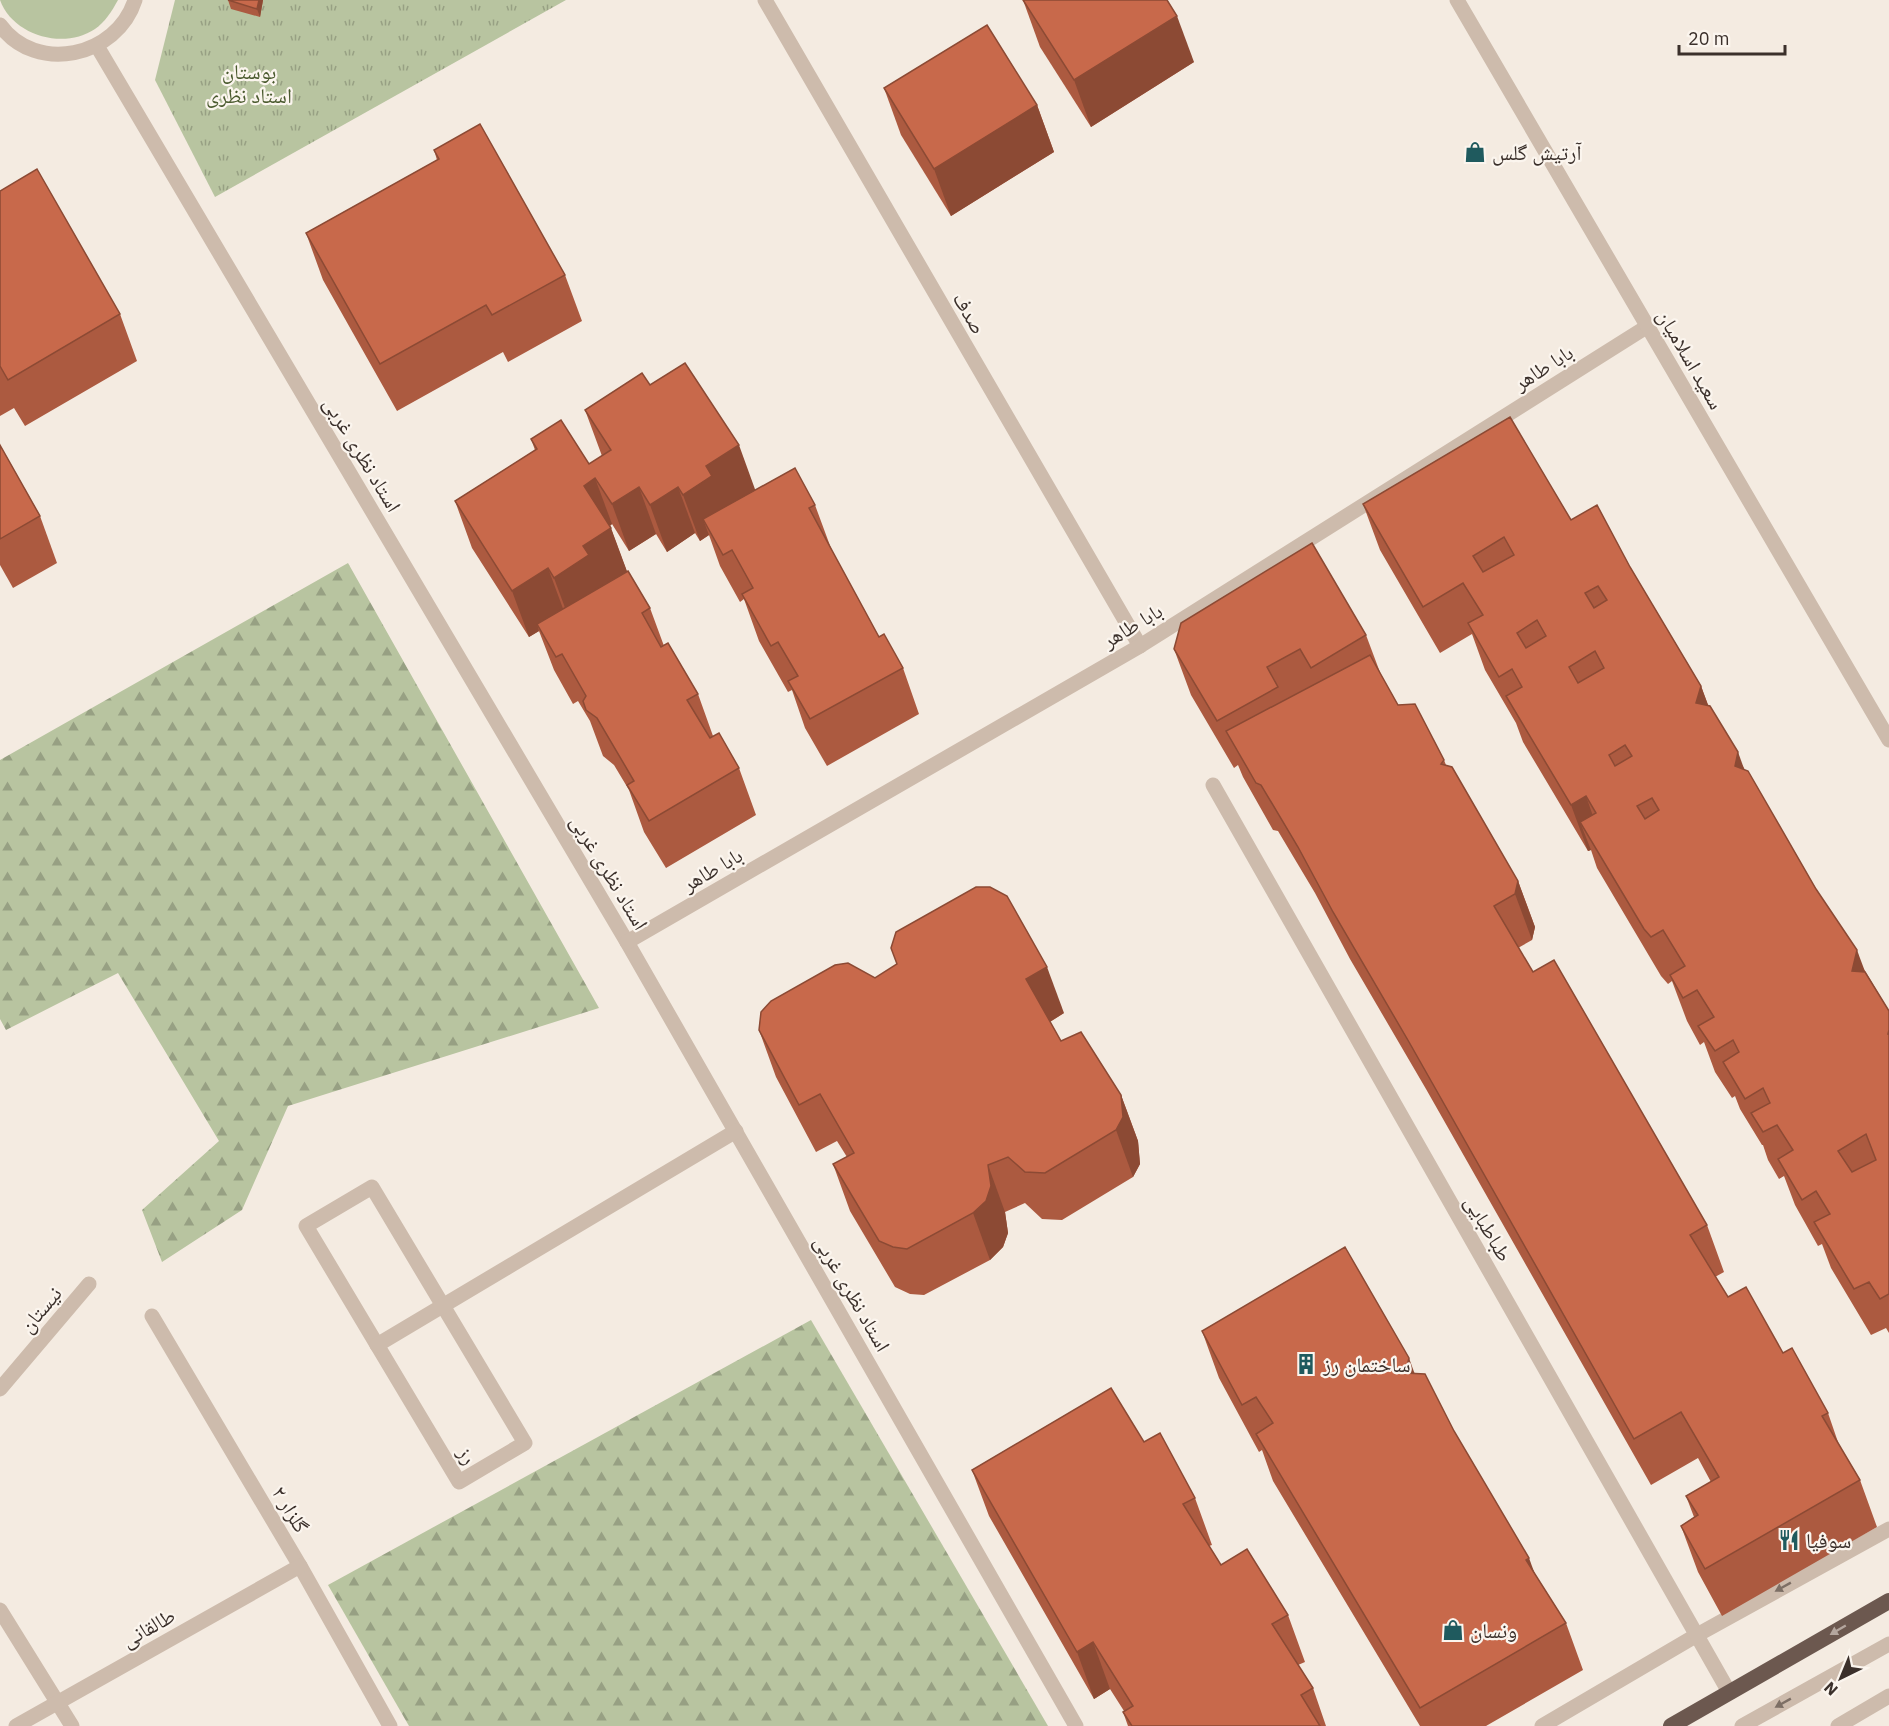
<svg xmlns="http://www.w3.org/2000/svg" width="1889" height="1726" font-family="'IBM Plex Sans','Noto Naskh Arabic',sans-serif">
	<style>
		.grass { fill: #b8c4a0 }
		.forest { fill: url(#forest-firs) }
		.park { fill: url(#park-tufts) }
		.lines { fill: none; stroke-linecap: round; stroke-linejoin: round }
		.service { stroke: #cdbbac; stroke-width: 15 }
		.minor { stroke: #cdbbac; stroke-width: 15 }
		.tertiary { stroke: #cdbbac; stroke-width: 15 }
		.trunk { stroke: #6c584f; stroke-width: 16 }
		.wall { fill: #ac5a40 }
		.shaded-wall { fill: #8c4a34 }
		.building { fill: #c8694b; stroke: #8c4a34; stroke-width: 1.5; fill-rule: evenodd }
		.oneway { fill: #7d6f65 }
		.oneway2 { fill: #b4a69e }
		.labels { text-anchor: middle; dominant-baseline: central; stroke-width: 4.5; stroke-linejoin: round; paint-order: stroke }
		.park-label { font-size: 21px; fill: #4a5a2e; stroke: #fbf5ee }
		.poi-label { font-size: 21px; fill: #3b302b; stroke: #fbf5ee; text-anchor: start }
		.street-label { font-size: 21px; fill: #3b302b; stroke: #fbf5ee }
	</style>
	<defs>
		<pattern id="forest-firs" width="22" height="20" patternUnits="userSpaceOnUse" patternTransform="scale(1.5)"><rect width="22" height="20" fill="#b8c4a0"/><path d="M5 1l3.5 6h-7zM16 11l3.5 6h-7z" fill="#97a083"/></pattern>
		<pattern id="park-tufts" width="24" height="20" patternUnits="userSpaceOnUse" patternTransform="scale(1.5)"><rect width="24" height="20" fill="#b8c4a0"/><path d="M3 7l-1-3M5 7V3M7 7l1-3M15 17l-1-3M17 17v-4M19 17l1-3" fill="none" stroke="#97a083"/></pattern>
	</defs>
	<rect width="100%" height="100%" fill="#f4ebe1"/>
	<!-- grass -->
	<path class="grass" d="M0 0H118C112 11 105 22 95 29 64 50 13 36 0 0Z"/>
	<!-- forest -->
	<g class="forest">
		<path d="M348 563 599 1008 288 1106 242 1210 162 1262 142 1210 219 1141 118 973 6 1030 0 1019V760Z"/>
		<path d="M811 1320 1048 1726H409L328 1585Z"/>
	</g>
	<!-- park -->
	<path class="park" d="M175 0H566L215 197 155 80Z"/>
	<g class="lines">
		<!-- service -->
		<g class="service">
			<path d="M1542 1726 1697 1635 1889 1529"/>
			<path d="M1742 1726 1889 1644"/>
			<path d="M1838 1726 1889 1696"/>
		</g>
		<!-- minor -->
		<g class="minor">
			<path d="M765 0 1140 646"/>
			<path d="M97 46 627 942 1076 1726"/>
			<path d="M1213 785 1729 1692"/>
			<path d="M627 942 1140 646 1648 326"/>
			<path d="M372 1187 525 1443 459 1482 306 1226Z"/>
			<path d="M152 1316 300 1566 390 1726"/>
			<path d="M377 1345 736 1131"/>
			<path d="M0 1389 89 1284"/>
			<path d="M0 1610 72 1726"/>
			<path d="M16 1726 300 1566"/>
		</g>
		<!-- tertiary -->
		<g class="tertiary">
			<path d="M1457 0 1889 740"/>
			<path d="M0 25C36 75 117 57 135 0"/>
		</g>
		<!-- trunk -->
		<path class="trunk" d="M1671 1726 1889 1601"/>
	</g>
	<!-- wall -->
	<g class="wall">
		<path d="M228 0H263L260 17 231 9Z"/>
		<path d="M1023 0 1194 62 1091 127 1040 47Z"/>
		<path d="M884 88 1037 105 1054 152 951 216 901 135Z"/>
		<path d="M434 150 565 275 582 321 508 362 503 352 397 411 323 280 306 233 437 160Z"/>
		<path d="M0 191 120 314 137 361 25 426 14 408 0 416Z"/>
		<path d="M650 385 755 490 815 505 832 551 879 637 903 668 919 714 827 766 805 728 792 690 788 692 759 641 744 599 740 602 720 566 709 535 700 541 695 533 667 552 656 534 629 551 612 524 610 526 627 572 650 608 664 646 698 694 713 736 739 768 756 815 666 868 644 832 629 790 614 765 603 756 590 721 578 701 573 704 554 670 539 631 529 637 472 548 455 501 535 450 531 439 589 464 602 456 585 410Z"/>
		<path d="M0 445 40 516 57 563 13 588 0 565Z"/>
		<path d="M1363 504 1571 520 1630 567 1701 686 1708 705 1745 770 1889 1011V1333L1886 1328 1871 1335 1831 1268 1822 1244 1818 1246 1795 1205 1784 1176 1779 1179 1768 1160 1763 1145H1762L1740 1109 1735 1096 1732 1098 1715 1072 1704 1042 1700 1045 1687 1021 1672 981 1668 984 1661 976 1597 868 1591 850 1588 851 1523 742 1516 723 1485 670 1472 634 1440 653 1380 550Z"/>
		<path d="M1366 635 1381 675 1398 705 1444 760 1446 765 1518 881 1535 927 1532 940 1518 948 1533 972 1707 1225 1724 1272 1715 1277 1728 1297 1783 1353 1828 1413 1839 1445 1860 1480 1877 1527 1722 1616 1698 1572 1681 1526 1694 1517 1686 1496 1711 1482 1698 1458 1651 1485 1426 1089 1350 959 1315 893 1278 831 1273 830 1243 777 1238 765 1234 768 1191 695 1174 649Z"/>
		<path d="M1064 1013 1050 1022 1061 1041 1121 1095 1138 1141 1140 1164 1133 1177 1062 1220 1042 1219 1025 1203 1005 1212 1008 1233 1003 1247 990 1260 924 1295 910 1294 895 1287 850 1211 833 1164 847 1157 837 1141 816 1152 776 1077 759 1030Z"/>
		<path d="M1202 1331 1415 1373 1454 1431 1535 1574 1566 1623 1583 1670 1486 1726H1420L1273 1481 1262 1450 1259 1452 1219 1378Z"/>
		<path d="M1144 1442 1195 1498 1212 1545 1209 1546 1221 1565 1288 1615 1305 1662 1298 1665 1313 1688 1326 1726H1128L1123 1712 1124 1711 1110 1689 1094 1699 989 1516 972 1470Z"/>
	</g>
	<!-- shaded-wall -->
	<g class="shaded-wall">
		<path d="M259 0H263L260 17 257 9Z"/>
		<path d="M1177 16 1194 62 1091 127 1074 80Z"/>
		<path d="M1037 105 1054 152 951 216 934 169Z"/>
		<path d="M739 445 756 492 703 519 709 535 700 541 683 495 706 466Z"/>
		<path d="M595 478 612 524 601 532 584 486Z"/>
		<path d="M639 487 656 534 629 551 612 504Z"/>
		<path d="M678 487 695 533 667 552 650 505Z"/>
		<path d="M611 528 628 574 571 624 554 578 583 546Z"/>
		<path d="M548 568 565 614 537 624 539 631 529 637 512 591Z"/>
		<path d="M1701 686 1718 732 1696 703Z"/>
		<path d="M1738 752 1755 799 1735 766Z"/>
		<path d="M1586 796 1602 842 1580 822 1591 850 1588 851 1571 805Z"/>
		<path d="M1518 881 1535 927 1532 940 1515 894Z"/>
		<path d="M1857 950 1874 996 1852 971Z"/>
		<path d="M1047 967 1064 1013 1043 1026 1026 979Z"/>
		<path d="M1121 1095 1138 1141 1140 1164 1133 1177 1116 1130Z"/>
		<path d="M988 1165 1005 1212 1008 1233 1003 1247 990 1260 973 1213Z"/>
		<path d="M1409 1358 1426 1405 1405 1373Z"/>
		<path d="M1529 1558 1546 1604 1526 1560Z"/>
		<path d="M1093 1642 1110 1689 1094 1699 1077 1652Z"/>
	</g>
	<!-- building -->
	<g class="building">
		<path d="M228 0H259L257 9Z"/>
		<path d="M1023 0H1167L1177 16 1074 80Z"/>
		<path d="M987 25 1037 105 934 169 884 88Z"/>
		<path d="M480 124 565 275 492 315 486 305 380 364 306 233 439 159 434 150Z"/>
		<path d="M37 169 120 314 8 380 0 366V191Z"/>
		<path d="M685 363 739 445 706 466 712 476 683 495 678 487 650 505 639 487 612 504 595 478 584 486 611 528 583 546 589 555 554 578 548 568 512 591 455 501 537 449 531 439 561 420 589 464 611 450 585 410 642 373 650 385Z"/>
		<path d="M1510 417 1571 520 1597 505 1630 567 1701 686 1696 703 1710 706 1738 752 1735 766 1748 771 1816 889 1857 950 1852 971 1865 972 1889 1011V1030L1888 1034H1889V1294L1880 1299 1869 1282 1854 1289 1814 1222 1830 1214 1816 1191 1802 1200 1778 1159 1793 1150 1777 1125 1763 1132 1751 1113 1770 1103 1763 1088 1745 1099 1723 1062 1739 1052 1733 1040 1715 1051 1698 1026 1714 1017 1697 990 1683 998 1670 975 1685 966 1663 930 1651 937 1644 929 1580 822 1596 813 1586 796 1571 805 1506 696 1522 687 1512 669 1499 677 1468 623 1483 615 1463 583 1423 607 1363 504ZM1504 537 1514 555 1483 572 1473 556ZM1598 586 1607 600 1594 608 1585 593ZM1537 620 1546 636 1526 648 1517 633ZM1595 651 1604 668 1578 683 1569 667ZM1625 745 1632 756 1615 766 1609 755ZM1652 798 1659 810 1645 819 1637 806ZM1866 1134 1876 1160 1852 1172 1838 1151Z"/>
		<path d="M0 445 40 516 0 539Z"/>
		<path d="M795 468 815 505 809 508 879 637 884 634 903 668 810 719 788 681 798 676 778 642 771 646 742 594 753 588 732 550 723 555 703 519Z"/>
		<path d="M1312 543 1366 635 1311 668 1300 649 1267 667 1278 687 1217 721 1174 649 1181 623Z"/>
		<path d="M628 571 650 608 642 613 661 647 668 643 698 694 687 700 710 738 719 733 739 768 649 821 627 785 634 781 597 718 586 710 583 701 586 696 562 654 556 657 537 624Z"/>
		<path d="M1370 655 1398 705 1415 704 1444 760 1441 764 1452 767 1518 881 1515 894 1494 906 1533 972 1554 960 1707 1225 1690 1235 1728 1297 1746 1287 1783 1353 1792 1348 1828 1413 1822 1416 1860 1480 1705 1569 1681 1526 1698 1515 1686 1496 1719 1477 1681 1412 1634 1439 1409 1042 1333 912 1298 847 1261 785 1256 783 1226 731Z"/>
		<path d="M976 887H990L1007 896 1047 967 1026 979 1061 1041 1081 1032 1121 1095 1123 1117 1116 1130 1045 1173 1025 1172 1008 1157 988 1165 991 1186 986 1201 973 1213 907 1249 893 1247 879 1241 833 1164 854 1153 820 1094 799 1105 759 1030 761 1012 771 1001 835 965 848 963 875 978 897 964 891 948 896 932Z"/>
		<path d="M1345 1247 1409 1358 1405 1373 1425 1374 1454 1431 1529 1558 1526 1560 1566 1623 1420 1708 1256 1434 1273 1423 1256 1397 1242 1405 1202 1331Z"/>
		<path d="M1111 1388 1144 1442 1160 1433 1195 1498 1183 1504 1221 1565 1247 1549 1288 1615 1272 1624 1313 1688 1301 1695 1320 1726H1132L1123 1712 1133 1706 1093 1642 1077 1652 972 1470Z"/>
	</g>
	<!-- one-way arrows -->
	<defs><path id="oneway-solid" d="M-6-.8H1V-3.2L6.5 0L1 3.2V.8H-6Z" transform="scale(1.5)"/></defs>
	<g class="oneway">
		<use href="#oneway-solid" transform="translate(1783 1587) rotate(151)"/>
		<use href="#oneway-solid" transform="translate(1783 1703) rotate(151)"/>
	</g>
	<use class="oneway2" href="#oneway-solid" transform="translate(1838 1630) rotate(150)"/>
	<!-- icons -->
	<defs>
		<symbol id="shop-bare" viewBox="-9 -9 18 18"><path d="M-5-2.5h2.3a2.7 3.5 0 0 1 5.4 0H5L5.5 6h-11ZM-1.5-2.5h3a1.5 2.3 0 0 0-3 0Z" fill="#1f5a5e" stroke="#fbf5ee" stroke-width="2.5" paint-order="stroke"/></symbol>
		<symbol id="building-bare" viewBox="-9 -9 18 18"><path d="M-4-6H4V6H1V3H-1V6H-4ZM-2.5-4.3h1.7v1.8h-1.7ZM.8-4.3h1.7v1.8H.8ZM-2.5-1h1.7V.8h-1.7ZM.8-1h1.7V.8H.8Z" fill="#1f5a5e" stroke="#fbf5ee" stroke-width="2.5" paint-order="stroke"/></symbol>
		<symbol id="restaurant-bare" viewBox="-9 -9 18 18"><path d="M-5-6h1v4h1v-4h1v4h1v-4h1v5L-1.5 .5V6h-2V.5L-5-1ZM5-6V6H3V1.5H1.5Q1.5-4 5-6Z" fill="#1f5a5e" stroke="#fbf5ee" stroke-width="2.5" paint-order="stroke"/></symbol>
	</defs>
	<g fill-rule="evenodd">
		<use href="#shop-bare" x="1460" y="137" width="30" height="30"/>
		<use href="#building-bare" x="1291" y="1349" width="30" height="30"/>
		<use href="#restaurant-bare" x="1774" y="1525" width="30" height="30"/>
		<use href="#shop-bare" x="1438" y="1615" width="30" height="30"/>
	</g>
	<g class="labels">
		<!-- park labels -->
		<g class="park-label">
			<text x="249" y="71">بوستان<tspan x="249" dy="24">استاد نظری</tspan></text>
		</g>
		<!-- poi labels -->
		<g class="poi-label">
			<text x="1492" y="152">آرتیش گلس</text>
			<text x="1323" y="1364">ساختمان رز</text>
			<text x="1806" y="1540">سوفیا</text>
			<text x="1470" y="1630">ونسان</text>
		</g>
		<!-- street labels -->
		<g class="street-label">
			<text transform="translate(970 313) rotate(60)">صدف</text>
			<text transform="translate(1691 359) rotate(60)">سعید اسلامیان</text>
			<text transform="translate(1543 367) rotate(-32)">بابا طاهر</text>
			<text transform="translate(363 454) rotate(59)">استاد نظری غربی</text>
			<text transform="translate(1132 625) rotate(-31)">بابا طاهر</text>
			<text transform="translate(712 869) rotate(-30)">بابا طاهر</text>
			<text transform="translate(610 872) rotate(59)">استاد نظری غربی</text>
			<text transform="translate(1489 1228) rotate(60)">طباطبایی</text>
			<text transform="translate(853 1293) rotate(60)">استاد نظری غربی</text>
			<text transform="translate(40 1309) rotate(-50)">نیستان</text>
			<text transform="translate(468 1455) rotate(58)">رز</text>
			<text transform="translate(291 1509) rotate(59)">گلزار ۲</text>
			<text transform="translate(148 1627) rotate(-29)">طالقانی</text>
		</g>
	</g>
	<!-- north arrow -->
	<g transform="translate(1841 1678) rotate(223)" stroke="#fbf5ee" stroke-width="4.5" paint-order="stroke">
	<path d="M0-4.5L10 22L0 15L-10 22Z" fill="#3b302b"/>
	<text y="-9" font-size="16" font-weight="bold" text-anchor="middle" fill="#3b302b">N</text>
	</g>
	<!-- scale -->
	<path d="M1679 45v9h106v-9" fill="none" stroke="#3b302b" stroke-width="3"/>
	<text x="1688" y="45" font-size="18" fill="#3b302b" stroke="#fbf5ee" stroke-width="4.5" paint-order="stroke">20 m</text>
</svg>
